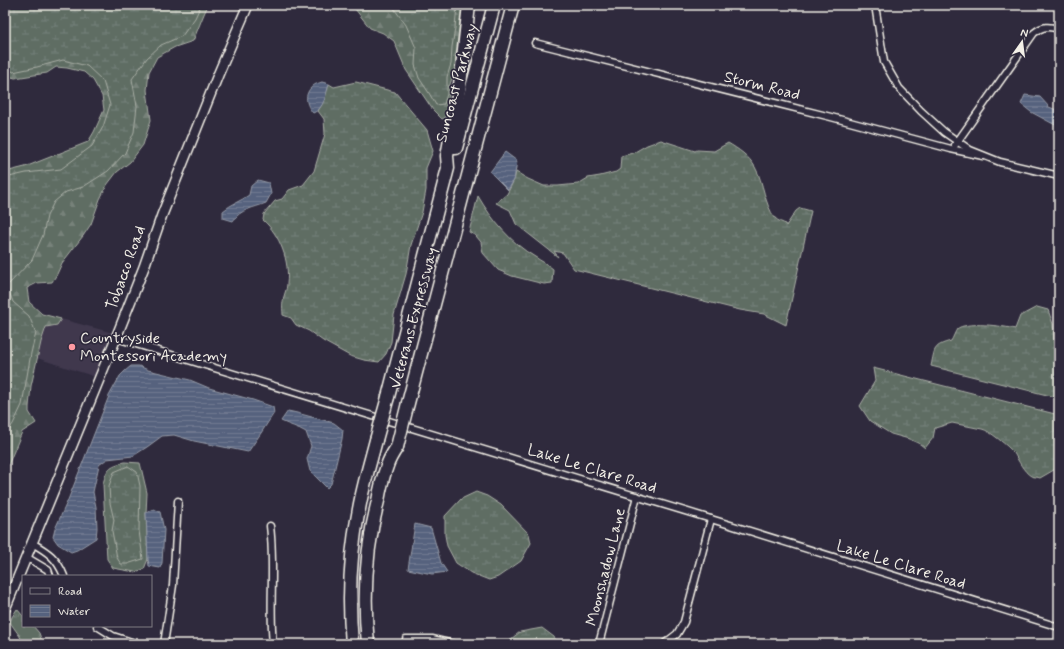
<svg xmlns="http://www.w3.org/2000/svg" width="1064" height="649" font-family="Mynerve,sans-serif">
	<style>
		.built { fill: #40384e }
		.grass { fill: url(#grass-tufts); stroke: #aaafa6 }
		.forest { fill: url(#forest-firs); stroke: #aaafa6 }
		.wetland { fill: url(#wetland-marsh); stroke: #aaafa6 }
		.water { fill: url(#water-rules); stroke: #959ba8 }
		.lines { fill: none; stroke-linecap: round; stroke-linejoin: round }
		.street-casing { stroke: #f4f1e8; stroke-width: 9 }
		.secondary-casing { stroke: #f4f1e8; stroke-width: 12 }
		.highway-casing { stroke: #f4f1e8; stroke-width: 15 }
		.street { stroke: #2f2a3d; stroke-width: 6 }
		.secondary { stroke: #2f2a3d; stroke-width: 9 }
		.highway { stroke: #2f2a3d; stroke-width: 12 }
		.highway-bridge-casing { stroke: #f4f1e8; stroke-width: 15; stroke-linecap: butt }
		.highway-bridge { stroke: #2f2a3d; stroke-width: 12 }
		.poi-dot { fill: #ff9aa2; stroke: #2f2a3d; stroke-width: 1.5 }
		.labels { text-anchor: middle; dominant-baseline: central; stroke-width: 3.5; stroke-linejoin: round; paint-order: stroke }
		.street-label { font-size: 16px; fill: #f4f1e8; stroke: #2f2a3d }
		.poi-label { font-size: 16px; fill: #f4f1e8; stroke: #2f2a3d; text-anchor: start }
	</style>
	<defs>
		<pattern id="grass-tufts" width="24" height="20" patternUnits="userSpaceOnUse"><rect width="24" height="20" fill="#5f6d64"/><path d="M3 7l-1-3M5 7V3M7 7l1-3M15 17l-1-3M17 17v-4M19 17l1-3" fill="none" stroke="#77827a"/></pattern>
		<pattern id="forest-firs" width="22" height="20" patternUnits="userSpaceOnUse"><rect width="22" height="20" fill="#5f6d64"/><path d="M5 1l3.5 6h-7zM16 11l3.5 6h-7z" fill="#77827a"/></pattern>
		<pattern id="wetland-marsh" width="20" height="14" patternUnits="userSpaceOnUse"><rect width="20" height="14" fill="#5f6d64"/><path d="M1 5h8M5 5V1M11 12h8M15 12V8" fill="none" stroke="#77827a"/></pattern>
		<pattern id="water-rules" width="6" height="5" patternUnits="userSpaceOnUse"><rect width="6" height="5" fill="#56627e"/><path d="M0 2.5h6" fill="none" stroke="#6f7990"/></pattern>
	</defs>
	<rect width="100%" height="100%" fill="#2f2a3d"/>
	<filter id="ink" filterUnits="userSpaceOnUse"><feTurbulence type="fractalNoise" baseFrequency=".025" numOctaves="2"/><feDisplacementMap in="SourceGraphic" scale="8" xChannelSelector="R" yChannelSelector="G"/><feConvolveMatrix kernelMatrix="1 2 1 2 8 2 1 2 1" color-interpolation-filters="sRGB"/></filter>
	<g filter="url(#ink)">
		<!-- built -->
		<path class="built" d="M61 319 121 335 102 379 37 358 41 342 46 327 57 325Z"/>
		<!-- grass -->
		<g class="grass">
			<path d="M125 462 140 463 147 493 146 513 148 559 144 569 135 572 113 568 107 559 103 484C107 468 109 466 125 462Z"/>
			<path d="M17 609 23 616V626H33L39 633 43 644H23C22 637 14 629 10 622L12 617Z"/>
		</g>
		<!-- forest -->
		<g class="forest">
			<path d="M5 5H208L204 14 193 41 175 47 157 57 149 72 147 90 151 120 143 145 130 162 117 172 107 185 100 199 91 224 83 236 62 263 57 274 52 282 37 283 27 288 29 302 42 314 61 319 57 325 46 327 41 342 31 386 29 407V412L36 423 22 432 6 470 8 476 5 488V172L25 167 88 142 94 132 104 110 102 96 93 80 84 72 67 68 56 67 47 73 15 78 5 75Z"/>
			<path d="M353 5H462L458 36 455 70 449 87 448 116 442 119 433 110 406 70 394 41 383 33 370 28 355 9Z"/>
		</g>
		<!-- wetland -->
		<g class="wetland">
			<path d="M8 5 156 6 157 5H201L195 18 182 36 161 45 147 58 132 79 137 106 134 132 125 153 108 171 83 187 66 192 54 202 47 216 43 235 32 260 7 286 13 302 29 316 36 333 31 353 22 405 13 424 5 435V178L26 173 61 169 92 146 103 127 110 105 103 81 87 66 63 60 37 67 13 72 5 62V13Z"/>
			<path d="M394 5H457L455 28 452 47 451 64 447 77V94L444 104 436 105 429 93 419 78 415 65 416 48 406 25 395 10Z"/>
			<path d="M356 82 395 92 427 130 433 151 426 168V190L422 212 411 245 406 274 394 315 391 342 386 354 379 362 364 360 350 356 323 341 309 331 296 325 291 318 283 315C283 311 282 306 283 302 283 296 287 290 287 284 290 261 280 235 263 220L264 214 275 201 282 199 289 190 303 185 314 171 325 134 324 119 318 111 322 104 329 84 334 87Z"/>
			<path d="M661 140 695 151 697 150 714 151 728 143C738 149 749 156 755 167 764 183 764 204 775 218 778 221 783 223 786 224V226L796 211 800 208 811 211 786 325 764 314 740 310 574 269 563 253 554 251 558 257 516 224 510 210 496 203 507 194 514 180 516 172 528 179 544 186H558L578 184 588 178 600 176 616 172 620 169 621 156 633 153 647 145Z"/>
			<path d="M478 196C492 220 511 243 535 257 541 261 547 264 553 269L552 283 544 284 512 276 498 270 483 253 481 242 476 236 469 232Z"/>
			<path d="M1037 307 1048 310 1053 324 1054 341 1059 347V398L931 366C935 348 933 346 951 341 953 338 955 332 957 329 965 321 1004 326 1015 329L1020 316Z"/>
			<path d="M873 368 1059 415V467L1040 478C1038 477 1033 477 1031 476 1024 472 1018 460 1014 453 1009 447 989 430 982 429L952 423 935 428 933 438 925 448 920 444 909 439 891 434 870 421 860 406 875 381Z"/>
			<path d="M128 466 137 472 140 486 139 531 143 559 127 564H121L117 558 112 531 114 520 110 503 109 486 114 472Z"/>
			<path d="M476 492 487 496 501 505 529 534 531 543 521 561 498 577 489 580 471 573 456 563 447 546 445 535V516L461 499Z"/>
			<path d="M542 628 554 637 558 644H511V639L520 632Z"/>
		</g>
		<!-- water -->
		<g class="water">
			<path d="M322 82 329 84C326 94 324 109 313 113 306 105 303 94 313 86 315 84 319 83 322 82Z"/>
			<path d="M1025 95 1040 97 1049 107 1059 111V127L1031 112 1021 104Z"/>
			<path d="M505 152 517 161 514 180 508 190 490 172Z"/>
			<path d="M258 180 269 183 271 194 266 203C254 208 240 209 233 221L223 218V211C231 204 241 201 249 195L251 186Z"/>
			<path d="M131 366H139L148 370 190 380 209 388 253 400 273 407 274 413 261 433 248 452 194 441 174 435 162 436 147 447 133 456 107 459 99 465 93 492 96 507 97 528 96 538 77 550 71 552 58 544 53 537 55 529 68 500 109 396 120 376 125 371Z"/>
			<path d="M288 411 297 413 334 423 343 430 342 439 331 484 327 488 310 471 307 459 311 446 306 432C298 427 289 425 281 421Z"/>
			<path d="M154 509 160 512 164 530 162 563 160 568 149 566 148 559 146 513Z"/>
			<path d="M415 524 431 528 441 563 447 572 432 574 408 569Z"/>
		</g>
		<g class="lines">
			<defs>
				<g id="street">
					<path d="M875 5 884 62 899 88 921 111 944 132 970 150 1000 162 1059 176"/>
					<path d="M535 43 831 117 951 149 983 156"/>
					<path d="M955 145 1034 33C1043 26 1048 26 1059 29"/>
					<path d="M116 338 711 519 1059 627"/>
					<path d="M270 526C275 565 269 605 273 644"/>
					<path d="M32 543C48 552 57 558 64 576"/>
					<path d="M26 557 48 570 50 576"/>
					<path d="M97 626 113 636 138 644"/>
					<path d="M406 639H432L453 644"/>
					<path d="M164 644 173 585 178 501"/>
					<path d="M599 644 637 496"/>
					<path d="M664 644 677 634 684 622 711 519"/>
				</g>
				<path id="secondary" d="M5 609 116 338 144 267 162 215 218 75 248 5"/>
				<g id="highway">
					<path d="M456 148 494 5"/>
					<path d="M388 397 448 168 447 156 460 85 469 5"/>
					<path d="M408 403 513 5"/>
					<path d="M352 644C348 599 350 553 359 509 363 486 370 463 376 440"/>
					<path d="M368 644C363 596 366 548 378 501 380 489 383 477 387 466 389 459 393 453 397 447"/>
				</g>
			</defs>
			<!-- street casing -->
			<use href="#street" class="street-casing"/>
			<!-- secondary casing -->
			<use href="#secondary" class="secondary-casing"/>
			<!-- highway casing -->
			<use href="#highway" class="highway-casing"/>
			<!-- street -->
			<use href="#street" class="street"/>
			<!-- secondary -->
			<use href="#secondary" class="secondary"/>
			<!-- highway -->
			<use href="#highway" class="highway"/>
			<defs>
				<g id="highway-bridge">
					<path d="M376 440 388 397"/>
					<path d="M397 447 408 403"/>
				</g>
			</defs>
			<!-- highway-bridge casing -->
			<use href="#highway-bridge" class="highway-bridge-casing"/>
			<!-- highway-bridge -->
			<use href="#highway-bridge" class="highway-bridge"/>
		</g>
	</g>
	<!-- markers -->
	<circle class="poi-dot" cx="72" cy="347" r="4"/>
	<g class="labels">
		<!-- street labels -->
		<g class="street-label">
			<text transform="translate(457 83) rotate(-75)">Suncoast Parkway</text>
			<text transform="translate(762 86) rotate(14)">Storm Road</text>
			<text transform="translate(126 268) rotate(-70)">Tobacco Road</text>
			<text transform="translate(414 318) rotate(-75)">Veterans Expressway</text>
			<text transform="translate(592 469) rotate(17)">Lake Le Clare Road</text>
			<text transform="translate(901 565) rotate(17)">Lake Le Clare Road</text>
			<text transform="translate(606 567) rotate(-76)">Moonshadow Lane</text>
		</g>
		<!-- poi labels -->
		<g class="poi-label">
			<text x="80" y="338">Countryside<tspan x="80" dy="18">Montessori Academy</tspan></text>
		</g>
	</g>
	<!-- margin -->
	<rect width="1064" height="649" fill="none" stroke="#2f2a3d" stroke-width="20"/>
	<rect x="10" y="10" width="1044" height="629" fill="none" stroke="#f4f1e8" stroke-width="1.5" filter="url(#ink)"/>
	<!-- legend -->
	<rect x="22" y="575" width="130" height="52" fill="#2f2a3d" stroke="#7e7a81"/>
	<rect x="30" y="588" width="20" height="6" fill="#2f2a3d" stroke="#7e7a81"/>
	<text x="58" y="595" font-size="12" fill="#f4f1e8">Road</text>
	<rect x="30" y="605" width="20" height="12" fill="url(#water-rules)" stroke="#7e7a81"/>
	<text x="58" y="615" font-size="12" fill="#f4f1e8">Water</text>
	<!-- north arrow -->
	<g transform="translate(1022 42) rotate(14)" stroke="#2f2a3d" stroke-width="3" paint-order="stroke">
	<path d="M0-3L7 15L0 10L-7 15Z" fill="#f4f1e8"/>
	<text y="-6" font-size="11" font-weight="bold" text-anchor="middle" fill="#f4f1e8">N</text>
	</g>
</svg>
